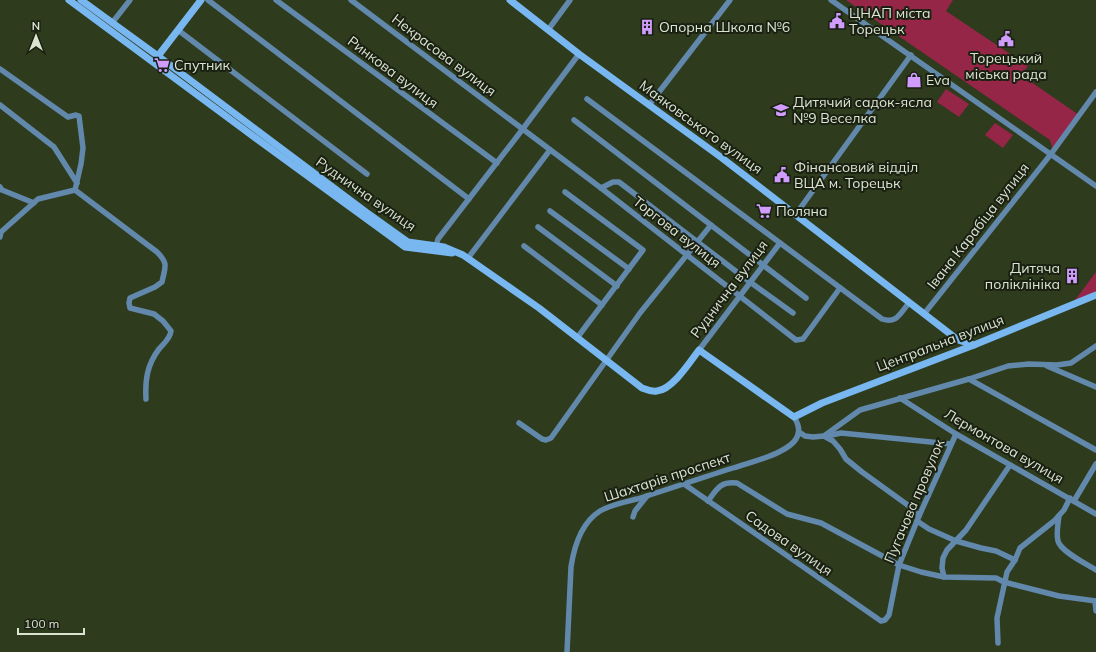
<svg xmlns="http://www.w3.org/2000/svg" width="1096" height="652" font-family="Mulish,sans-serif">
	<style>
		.green { fill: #952647 }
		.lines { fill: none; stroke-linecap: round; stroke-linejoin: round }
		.street { stroke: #6288ac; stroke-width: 5.5 }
		.secondary { stroke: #79b7f0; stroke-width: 7 }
		.labels { text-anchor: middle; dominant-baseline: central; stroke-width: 4; stroke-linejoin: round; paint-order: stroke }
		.poi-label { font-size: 14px; fill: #dbe4d1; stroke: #1a2012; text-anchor: start }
		.street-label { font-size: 14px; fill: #dbe4d1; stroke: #1a2012 }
	</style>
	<rect width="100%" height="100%" fill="#2e3b1c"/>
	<!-- green -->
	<g class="green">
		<path d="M846 0H953L946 11 1028 66 1021 75 1079 115 1053 151 1050 140Z"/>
		<path d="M946 89 969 104 959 117 937 102Z"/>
		<path d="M995 123 1013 135 1003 148 985 135Z"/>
		<path d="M1096 272V295L1075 300Z"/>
	</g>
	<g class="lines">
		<!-- street -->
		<g class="street">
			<path d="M208 0 469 199"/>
			<path d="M276 0 497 163"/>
			<path d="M351 0 601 188 796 340 803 339 840 288"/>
			<path d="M831 0 1096 186"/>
			<path d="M112 23 130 0"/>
			<path d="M178 30 367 174"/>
			<path d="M548 30 570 0"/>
			<path d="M0 69 68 117 76 115 79 116 83 148 81 164 75 190 38 199 1 232 0 237"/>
			<path d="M587 99 882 319C897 324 900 313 909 303"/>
			<path d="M0 105 54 147 77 183"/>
			<path d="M649 105 730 0"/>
			<path d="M574 120 806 298"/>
			<path d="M0 187 2 190 34 203"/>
			<path d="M601 188 613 182H619L750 282 793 313"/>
			<path d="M75 190 157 252C169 264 165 267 162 282L155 287 130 298 129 303 130 308 154 314 163 321 171 331C170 339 164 343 159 349 147 365 145 380 146 399"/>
			<path d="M565 192 643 250 577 338"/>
			<path d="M550 211 629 269"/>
			<path d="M796 214 911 55"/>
			<path d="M538 227 617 286"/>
			<path d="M436 246 438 239 522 130 579 54"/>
			<path d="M524 246 602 305"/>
			<path d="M468 258 550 150"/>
			<path d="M924 314 1051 154 1096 92"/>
			<path d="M699 350 780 243"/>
			<path d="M1047 366 1096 387"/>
			<path d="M969 379 1096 450"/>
			<path d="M900 398 956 434 1096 514"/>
			<path d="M519 423 542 439 546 440 551 438 640 313 711 225"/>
			<path d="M799 432 805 436 813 437 824 436 833 441 840 449 846 459 862 472 909 506 919 516"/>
			<path d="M824 436 860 410 969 379 1008 366 1029 364 1057 365 1071 363 1096 346"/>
			<path d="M827 436 841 433 951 444"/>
			<path d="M684 484 881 621 885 620 889 615 899 565 919 516 956 434"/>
			<path d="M708 501C717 489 720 481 737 483L787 514 821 523 899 565 921 572 944 577 996 578 1004 582 1059 596 1096 601"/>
			<path d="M1074 501 1096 464"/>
			<path d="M1059 516C1058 524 1056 533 1058 541 1061 552 1087 564 1096 570"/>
			<path d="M633 517 635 511 647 496"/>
			<path d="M917 521 929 529 956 541 981 548 996 551 1015 560"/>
			<path d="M944 577 942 568 943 558 947 550 966 530 1010 465"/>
			<path d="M1095 601 1096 611"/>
			<path d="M998 643 997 618 1007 572 1015 560 1020 548 1054 521 1064 510 1070 498"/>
			<path d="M567 652 571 567C574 547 581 523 600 511 610 505 625 502 637 499 669 489 701 478 733 468 748 463 765 459 779 452 785 449 793 444 796 439 801 431 798 423 794 417"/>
		</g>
		<!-- secondary -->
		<g class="secondary">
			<path d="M69 0 246 131 405 247 452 253"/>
			<path d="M81 0 158 56 366 212 408 242 444 247 463 255 539 308 642 388C647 390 651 392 657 391 672 390 690 362 699 350L794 417 822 403 974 345 1096 295"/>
			<path d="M510 0 579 54 722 158 958 340 974 345"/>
			<path d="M158 56 201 0"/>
		</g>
	</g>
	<!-- icons -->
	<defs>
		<symbol id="civic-bare" viewBox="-9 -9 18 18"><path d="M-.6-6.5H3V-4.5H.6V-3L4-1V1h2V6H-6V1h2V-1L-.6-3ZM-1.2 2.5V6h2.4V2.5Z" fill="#d09dff" stroke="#1a2012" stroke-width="2.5" paint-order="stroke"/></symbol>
		<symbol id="building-bare" viewBox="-9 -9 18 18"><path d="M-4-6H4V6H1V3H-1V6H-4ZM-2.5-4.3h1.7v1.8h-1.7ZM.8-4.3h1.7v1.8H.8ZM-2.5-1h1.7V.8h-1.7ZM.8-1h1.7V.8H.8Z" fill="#d09dff" stroke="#1a2012" stroke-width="2.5" paint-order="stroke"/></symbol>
		<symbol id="supermarket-bare" viewBox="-9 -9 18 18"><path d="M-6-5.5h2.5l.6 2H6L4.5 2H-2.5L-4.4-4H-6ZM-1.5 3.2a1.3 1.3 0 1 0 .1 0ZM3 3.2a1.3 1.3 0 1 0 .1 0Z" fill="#d09dff" stroke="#1a2012" stroke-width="2.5" paint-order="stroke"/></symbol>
		<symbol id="shop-bare" viewBox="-9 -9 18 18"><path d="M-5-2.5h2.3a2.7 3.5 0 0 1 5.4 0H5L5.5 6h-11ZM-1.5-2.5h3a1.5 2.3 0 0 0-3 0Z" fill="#d09dff" stroke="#1a2012" stroke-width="2.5" paint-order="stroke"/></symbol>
		<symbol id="school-bare" viewBox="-9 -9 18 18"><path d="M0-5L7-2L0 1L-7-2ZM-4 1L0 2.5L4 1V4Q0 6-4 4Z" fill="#d09dff" stroke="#1a2012" stroke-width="2.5" paint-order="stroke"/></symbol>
	</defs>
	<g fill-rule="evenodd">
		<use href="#civic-bare" x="826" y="10" width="22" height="22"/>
		<use href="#building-bare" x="636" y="16" width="22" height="22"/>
		<use href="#civic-bare" x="995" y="28" width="22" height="22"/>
		<use href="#supermarket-bare" x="151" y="54" width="22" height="22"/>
		<use href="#shop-bare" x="903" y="69" width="22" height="22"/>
		<use href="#school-bare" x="770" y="99" width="22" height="22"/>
		<use href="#civic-bare" x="771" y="164" width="22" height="22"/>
		<use href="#supermarket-bare" x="753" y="200" width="22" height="22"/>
		<use href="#building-bare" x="1061" y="265" width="22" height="22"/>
	</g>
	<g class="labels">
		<!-- poi labels -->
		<g class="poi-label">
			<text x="849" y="13">ЦНАП міста<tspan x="849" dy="16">Торецьк</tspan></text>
			<text x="659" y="27">Опорна Школа №6</text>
			<text x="1006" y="58" text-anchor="middle">Торецький<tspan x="1006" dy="16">міська рада</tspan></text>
			<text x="174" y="65">Спутник</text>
			<text x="926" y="80">Eva</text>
			<text x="793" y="102">Дитячий садок-ясла<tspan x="793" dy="16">№9 Веселка</tspan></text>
			<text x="794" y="167">Фінансовий відділ<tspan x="794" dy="16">ВЦА м. Торецьк</tspan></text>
			<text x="776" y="211">Поляна</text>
			<text x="1060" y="268" text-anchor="end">Дитяча<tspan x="1060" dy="16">поліклініка</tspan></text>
		</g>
		<!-- street labels -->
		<g class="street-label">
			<text transform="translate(444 55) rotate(37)">Некрасова вулиця</text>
			<text transform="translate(393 72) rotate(37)">Ринкова вулиця</text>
			<text transform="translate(701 127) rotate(36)">Маяковського вулиця</text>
			<text transform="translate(366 194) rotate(35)">Руднична вулиця</text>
			<text transform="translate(978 226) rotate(-52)">Івана Карабіца вулиця</text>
			<text transform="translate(677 232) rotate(38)">Торгова вулиця</text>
			<text transform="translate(729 289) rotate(-53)">Руднична вулиця</text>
			<text transform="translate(940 343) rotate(-21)">Центральна вулиця</text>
			<text transform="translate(1004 446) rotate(30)">Лєрмонтова вулиця</text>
			<text transform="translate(667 477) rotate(-18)">Шахтарів проспект</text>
			<text transform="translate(914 501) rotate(-67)">Пугачова провулок</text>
			<text transform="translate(789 543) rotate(35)">Садова вулиця</text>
		</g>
	</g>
	<!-- north arrow -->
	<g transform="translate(36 36)" stroke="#1a2012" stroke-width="3" paint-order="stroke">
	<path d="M0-3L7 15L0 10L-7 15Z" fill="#dbe4d1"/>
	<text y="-6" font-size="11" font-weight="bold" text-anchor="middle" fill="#dbe4d1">N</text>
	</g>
	<!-- scale -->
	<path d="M18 628v6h66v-6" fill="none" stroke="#dbe4d1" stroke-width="2"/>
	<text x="24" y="628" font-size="12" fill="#dbe4d1" stroke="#1a2012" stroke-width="3" paint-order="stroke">100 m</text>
</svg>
